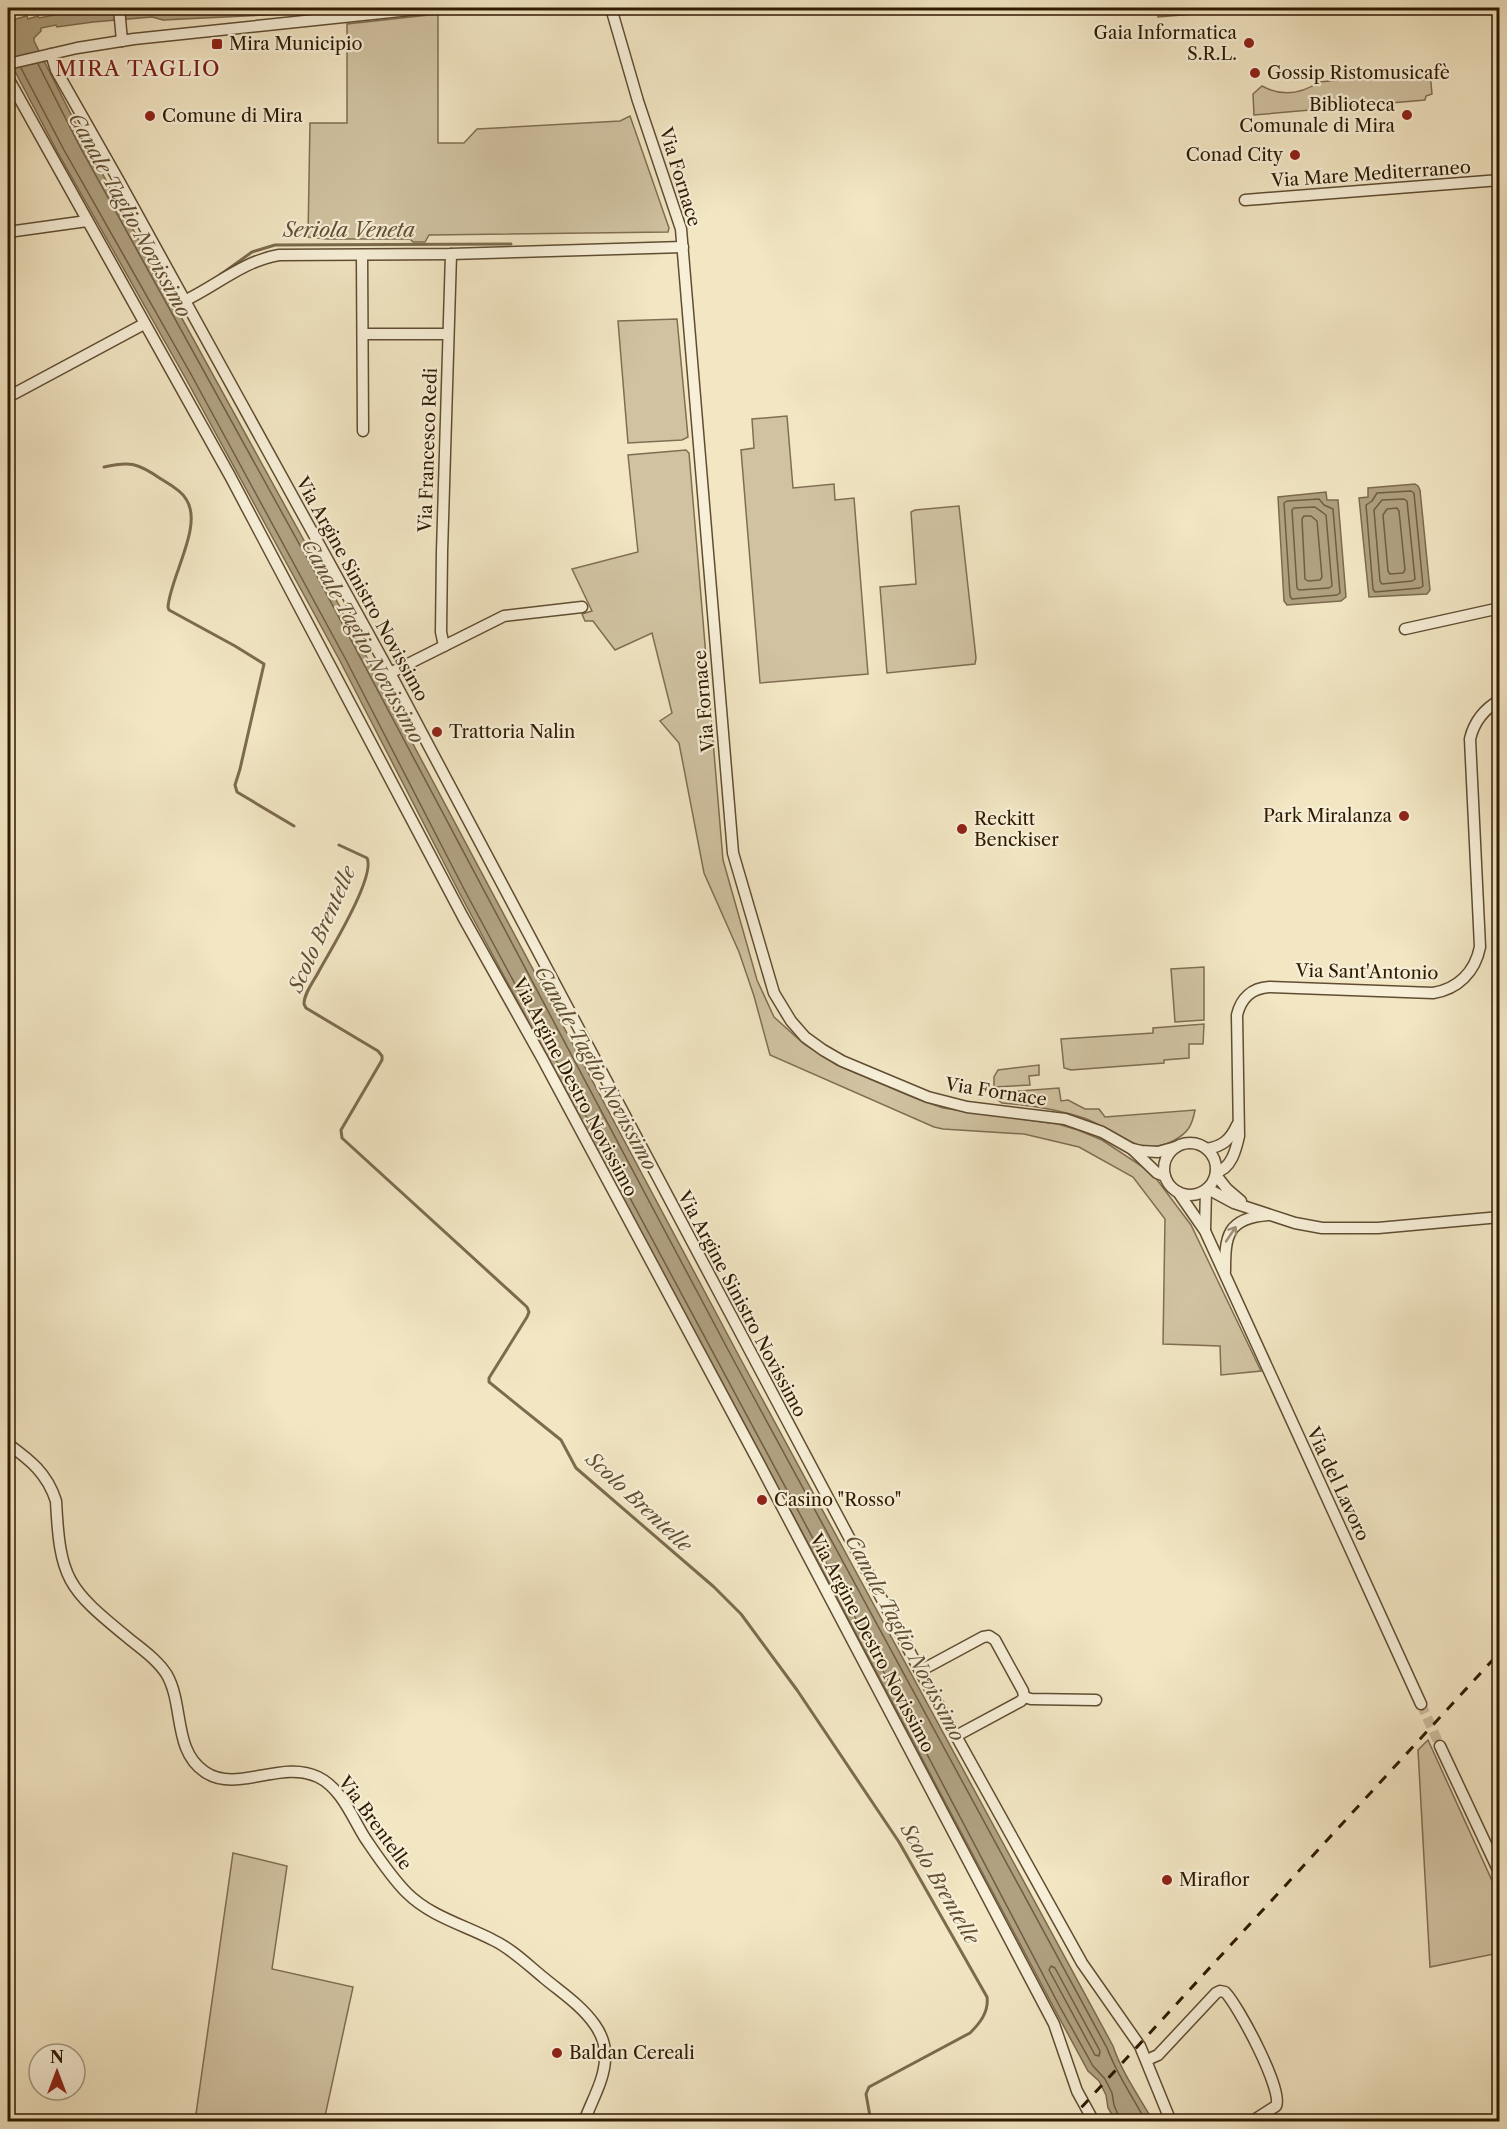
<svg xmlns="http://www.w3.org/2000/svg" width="1507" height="2129" font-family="'Libre Caslon Text',serif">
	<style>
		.green { fill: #d1c3a2; stroke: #806e52; stroke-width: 1.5 }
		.water { fill: #b0a181; stroke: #7c6b4e; stroke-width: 1.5 }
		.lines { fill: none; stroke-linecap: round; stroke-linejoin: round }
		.shore { stroke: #705e41; stroke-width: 1.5 }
		.stream { stroke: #7c6b4e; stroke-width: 3 }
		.minor-tunnel { stroke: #cbbd9c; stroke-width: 10; stroke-dasharray: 10 5; stroke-linecap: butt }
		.minor-casing { stroke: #604d32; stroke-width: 13 }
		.minor { stroke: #f7efd8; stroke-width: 10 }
		.rail { stroke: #2f1a01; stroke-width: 3; stroke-dasharray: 10 10; stroke-linecap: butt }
		.oneway { stroke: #9d8f77 }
		.poi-dot { fill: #8f2418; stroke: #f7efd8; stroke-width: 2 }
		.labels { text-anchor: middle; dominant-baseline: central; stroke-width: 4.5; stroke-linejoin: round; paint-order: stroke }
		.poi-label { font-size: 18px; fill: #2f1a01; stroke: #f7efd8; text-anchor: start }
		.street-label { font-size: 18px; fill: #2f1a01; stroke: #f7efd8 }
		.water-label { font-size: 20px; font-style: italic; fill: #635034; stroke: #f7efd8 }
		.quarter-label { font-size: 21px; letter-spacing: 1.5px; fill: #7a1f14; stroke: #f7efd8 }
	</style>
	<rect width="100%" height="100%" fill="#f2e6c3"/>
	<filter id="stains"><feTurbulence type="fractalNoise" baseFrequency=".00333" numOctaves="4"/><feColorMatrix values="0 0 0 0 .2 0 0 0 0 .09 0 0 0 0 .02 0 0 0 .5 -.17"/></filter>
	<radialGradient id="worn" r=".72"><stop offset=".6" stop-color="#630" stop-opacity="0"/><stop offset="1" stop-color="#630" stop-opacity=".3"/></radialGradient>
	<!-- green -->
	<g class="green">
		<path d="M1156 8H1268L1158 17Z"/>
		<path d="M438 14V143H464L477 129 620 121 630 116 669 228 668 232 429 235 425 242H413L410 239H327L308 237 310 123H347V24Z"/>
		<path d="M1430 72 1432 94 1426 96 1425 100 1254 115 1253 94 1262 86C1282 97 1301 94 1319 82Z"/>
		<path d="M677 319 688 437 682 440 628 443 618 321Z"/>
		<path d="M787 416 793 488 834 484 835 500 854 498 868 674 760 683 741 450 754 448 752 419Z"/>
		<path d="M686 450 689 453 723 860 757 980 774 1017 804 1044 837 1065 915 1098 943 1108 1058 1124 1078 1130 1102 1140 1152 1173 1191 1225 1261 1371 1221 1375 1220 1346 1163 1344 1165 1219 1133 1177 1079 1147 1024 1134 943 1129 934 1127 770 1055 754 996 739 952 704 873 679 743 660 721 672 713 652 633 615 650 593 621H585L582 614 592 611 572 569 638 552 628 455Z"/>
		<path d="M959 506 976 658 975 664 887 673 880 587 916 584 911 512 915 510Z"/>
		<path d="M1204 967V1020L1175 1022 1171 969Z"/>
		<path d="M1204 1024 1203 1044H1189V1058L1164 1060V1063L1071 1070 1064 1068 1061 1039 1153 1033V1028Z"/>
		<path d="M1039 1065V1075L1029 1076 1030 1085 994 1087V1077L998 1070Z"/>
		<path d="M1059 1088 1061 1101 1068 1100 1085 1109H1099L1105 1117 1195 1110C1192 1126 1188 1133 1173 1141 1138 1159 1115 1129 1084 1118 1057 1109 1030 1105 1002 1103L998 1100 995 1093Z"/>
		<path d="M1428 1740 1499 1896V1953L1430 1967 1418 1750Z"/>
		<path d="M233 1853 287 1866 272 1969 353 1987 324 2121H195Z"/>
	</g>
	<!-- water -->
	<g class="water">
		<path d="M82 8H356L285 14 163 20 152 17 93 22 57 27 56 25 41 28V31L34 38V41L85 142 323 575 740 1358 1113 2046C1122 2073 1139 2096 1153 2121H1116L1108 2108 1106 2095 1099 2081 1088 2071 1055 2010 832 1588 460 894 340 661 186 379 58 153 8 58V21L27 16 28 19 38 16 39 18 55 15V12Z"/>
		<path d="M1415 484 1418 486 1420 490 1430 590 1427 594 1369 597 1359 498 1368 497V488Z"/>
		<path d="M1326 492 1327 500H1338L1346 597 1341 601 1287 605 1284 601 1278 497Z"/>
	</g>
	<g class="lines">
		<!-- shore -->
		<g class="shore">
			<path d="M126 13 152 11 163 14 290 8"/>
			<path d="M38 64 79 145 318 578 734 1361 1107 2048C1117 2075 1133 2097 1146 2122"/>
			<path d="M21 68 64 150 192 376 345 658 465 891 838 1585 1060 2007 1093 2066 1105 2079 1112 2093 1114 2105 1121 2122"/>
			<path d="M1411 491 1414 493 1423 586 1420 588 1375 592 1373 589 1366 505 1372 501 1377 493Z"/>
			<path d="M1319 499 1324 505 1333 509 1340 593 1337 595 1292 599 1290 596 1284 503 1287 501Z"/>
			<path d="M1404 499 1407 501 1415 579 1412 581 1382 584 1380 581 1374 510 1382 500Z"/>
			<path d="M1315 507 1326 515 1332 586 1329 588 1299 590 1297 588 1292 510 1294 508Z"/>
			<path d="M1397 508 1399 511 1405 570 1403 573 1390 574 1388 571 1383 515 1387 509Z"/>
			<path d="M1304 516H1311L1317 521 1322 577 1320 580 1308 581 1305 579 1302 519Z"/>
			<path d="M1051 1966 1055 1968 1100 2051 1099 2056 1095 2055 1049 1970Z"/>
		</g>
		<!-- stream -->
		<g class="stream">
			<path d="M220 275 252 252 275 245 511 244"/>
			<path d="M104 467C130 461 138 463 161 479 169 484 181 490 186 499 204 525 170 577 168 607L169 610 235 646 264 664 240 769 235 785 237 792 294 826"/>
			<path d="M339 845 367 858C376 876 330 951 319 971 314 981 304 993 304 1004L306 1008 378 1051 382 1056V1060L341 1130 342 1138 527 1307 529 1312 527 1317 489 1378V1382L561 1440 576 1468 714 1587 741 1614 797 1690 899 1842 987 1997C989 2012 980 2023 970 2033L869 2087 866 2094 871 2122"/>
		</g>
		<!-- minor-tunnel -->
		<path class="minor-tunnel" d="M1421 1704 1440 1746"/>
		<defs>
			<g id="minor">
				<path d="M119 8 122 41"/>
				<path d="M611 8 638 101 681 229 733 853 774 993 791 1021 805 1037 823 1050 842 1061 928 1097 967 1107 1065 1119 1102 1132 1132 1149 1141 1151 1158 1152 1176 1147"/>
				<path d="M51 54 56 70 119 181 390 673 920 1671 1082 1963 1140 2046 1171 2122"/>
				<path d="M8 64 77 48 134 39 429 8"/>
				<path d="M8 78 230 476 463 917 542 1058 759 1463 1054 2024 1077 2091 1094 2122"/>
				<path d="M1245 200 1500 180"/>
				<path d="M8 232 87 221"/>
				<path d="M362 255 363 431"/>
				<path d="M184 301C216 286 243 261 279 255L451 254 683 247"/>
				<path d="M363 334H448"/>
				<path d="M8 397 144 324"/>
				<path d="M1405 629 1500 608"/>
				<path d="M444 646 441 632 442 552 451 254"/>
				<path d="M390 673 504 616 582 607"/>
				<circle cx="1190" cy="1169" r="26"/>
				<path d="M1132 1149 1157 1173 1165 1176"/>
				<path d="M1207 1149C1223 1146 1230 1140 1237 1125"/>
				<path d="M1216 1172C1231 1169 1236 1150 1239 1136L1237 1015C1241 998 1252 988 1269 987L1433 993C1458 989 1475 972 1480 947L1470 739C1474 722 1484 709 1500 700"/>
				<path d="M1216 1175 1227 1189 1241 1201"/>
				<path d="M1208 1189 1234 1203 1295 1223 1322 1228H1378L1500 1217"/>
				<path d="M1178 1192 1205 1231 1421 1704"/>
				<path d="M1205 1230 1206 1190"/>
				<path d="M1225 1271C1225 1236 1227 1218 1268 1215"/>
				<path d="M8 1444C30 1460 47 1473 56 1501 60 1579 67 1588 127 1637 140 1648 157 1659 167 1675 184 1705 173 1751 205 1772 237 1794 281 1759 318 1777 341 1788 352 1817 365 1838 378 1857 391 1877 407 1893 430 1916 464 1925 493 1940 512 1949 528 1965 544 1978 562 1993 582 2006 595 2025 602 2035 606 2048 605 2060 604 2081 591 2102 584 2122"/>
				<path d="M920 1671 983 1637 989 1636 995 1640 1023 1691 1024 1697 1021 1701 956 1736"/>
				<path d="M1024 1697 1031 1699 1096 1700"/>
				<path d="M1440 1746 1500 1874"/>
				<path d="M1147 2060 1158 2055 1216 1993 1220 1991 1225 1992C1238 2005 1284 2091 1276 2106L1251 2122"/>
			</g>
		</defs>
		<!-- minor casing -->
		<use href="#minor" class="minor-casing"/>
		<!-- minor -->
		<use href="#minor" class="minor"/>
		<!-- rail -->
		<path class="rail" d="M1068 2122 1500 1652"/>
	</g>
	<!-- one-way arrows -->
	<defs><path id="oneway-shaft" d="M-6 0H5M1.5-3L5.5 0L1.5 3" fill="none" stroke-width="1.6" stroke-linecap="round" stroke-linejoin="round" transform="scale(1.5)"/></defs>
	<use class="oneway" href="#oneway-shaft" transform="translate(1231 1234) rotate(-56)"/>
	<!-- markers -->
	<g class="poi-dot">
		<circle cx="1249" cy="43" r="6"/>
		<rect x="211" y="38" width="12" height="12" rx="3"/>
		<circle cx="1255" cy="73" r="6"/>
		<circle cx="1407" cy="115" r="6"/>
		<circle cx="150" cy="116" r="6"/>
		<circle cx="1295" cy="155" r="6"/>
		<circle cx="437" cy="732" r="6"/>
		<circle cx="1404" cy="816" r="6"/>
		<circle cx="962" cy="829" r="6"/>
		<circle cx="762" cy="1500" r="6"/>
		<circle cx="1167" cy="1880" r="6"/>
		<circle cx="557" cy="2053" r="6"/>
	</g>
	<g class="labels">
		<!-- poi labels -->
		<g class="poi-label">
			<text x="1237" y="33" text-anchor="end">Gaia Informatica<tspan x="1237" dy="21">S.R.L.</tspan></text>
			<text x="229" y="44">Mira Municipio</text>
			<text x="1267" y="73">Gossip Ristomusicafè</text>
			<text x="1395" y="105" text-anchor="end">Biblioteca<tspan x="1395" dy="21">Comunale di Mira</tspan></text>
			<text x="162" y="116">Comune di Mira</text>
			<text x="1283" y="155" text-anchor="end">Conad City</text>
			<text x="449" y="732">Trattoria Nalin</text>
			<text x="1392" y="816" text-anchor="end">Park Miralanza</text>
			<text x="974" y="819">Reckitt<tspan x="974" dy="21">Benckiser</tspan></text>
			<text x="774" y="1500">Casino "Rosso"</text>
			<text x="1179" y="1880">Miraflor</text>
			<text x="569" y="2053">Baldan Cereali</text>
		</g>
		<!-- street labels -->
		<g class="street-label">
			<text transform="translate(1371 174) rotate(-4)">Via Mare Mediterraneo</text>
			<text transform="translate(680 177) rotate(73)">Via Fornace</text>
			<text transform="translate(428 450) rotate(-88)">Via Francesco Redi</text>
			<text transform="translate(362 589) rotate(61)">Via Argine Sinistro Novissimo</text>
			<text transform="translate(704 701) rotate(-95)">Via Fornace</text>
			<text transform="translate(1367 972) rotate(1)">Via Sant'Antonio</text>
			<text transform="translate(575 1087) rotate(62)">Via Argine Destro Novissimo</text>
			<text transform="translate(996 1092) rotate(9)">Via Fornace</text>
			<text transform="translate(742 1304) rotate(62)">Via Argine Sinistro Novissimo</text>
			<text transform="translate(1338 1484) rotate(65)">Via del Lavoro</text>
			<text transform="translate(872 1643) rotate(62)">Via Argine Destro Novissimo</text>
			<text transform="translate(375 1823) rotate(54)">Via Brentelle</text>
		</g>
		<!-- water labels -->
		<g class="water-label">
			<text transform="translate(130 215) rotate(61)">Canale Taglio Novissimo</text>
			<text x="349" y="230">Seriola Veneta</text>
			<text transform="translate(363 641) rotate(61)">Canale Taglio Novissimo</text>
			<text transform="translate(322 929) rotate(-66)">Scolo Brentelle</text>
			<text transform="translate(596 1068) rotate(61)">Canale Taglio Novissimo</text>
			<text transform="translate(639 1502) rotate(43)">Scolo Brentelle</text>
			<text transform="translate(905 1638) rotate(62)">Canale Taglio Novissimo</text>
			<text transform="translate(940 1884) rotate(60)">Scolo Brentelle</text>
		</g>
		<!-- quarter labels -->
		<g class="quarter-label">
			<text x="138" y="68">MIRA TAGLIO</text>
		</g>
	</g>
	<!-- margin -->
	<rect width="1507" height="2129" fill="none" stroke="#f2e6c3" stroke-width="30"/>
	<rect x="9" y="9" width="1489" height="2111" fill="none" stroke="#2f1a01" stroke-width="3"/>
	<rect x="15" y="15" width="1477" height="2099" fill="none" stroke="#2f1a01" stroke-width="1.5"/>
	<!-- north arrow -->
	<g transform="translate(57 2072)"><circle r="28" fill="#f7efd8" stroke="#a79a82" stroke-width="1.5"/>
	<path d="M0-4.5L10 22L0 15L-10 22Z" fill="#8f2418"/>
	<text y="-9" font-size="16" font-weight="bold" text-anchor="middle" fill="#2f1a01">N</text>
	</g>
	<rect width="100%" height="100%" filter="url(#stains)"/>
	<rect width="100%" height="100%" fill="url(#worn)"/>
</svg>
